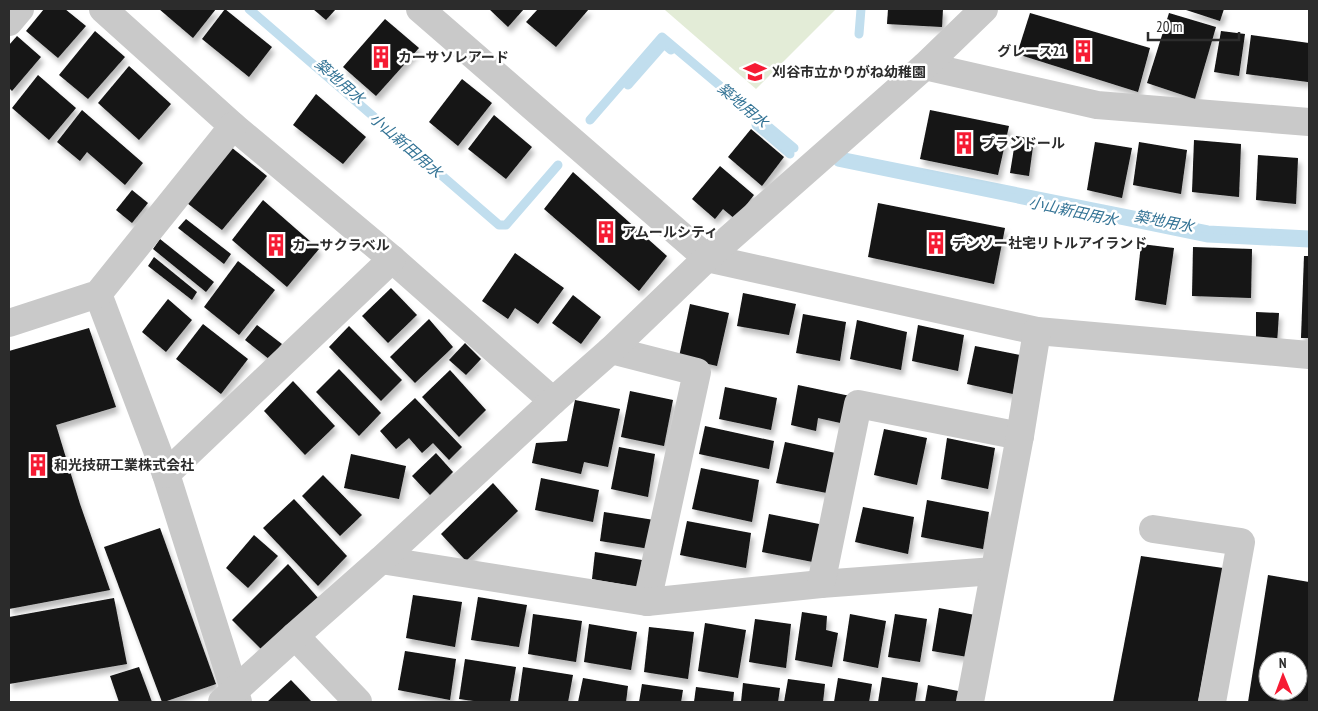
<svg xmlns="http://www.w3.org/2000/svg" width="1318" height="711" font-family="'PT Sans Narrow','Noto Sans JP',sans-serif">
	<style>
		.green { fill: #e3ecd7 }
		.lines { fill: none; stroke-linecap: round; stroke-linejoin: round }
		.stream { stroke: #c1deee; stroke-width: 9 }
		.building { fill: #131313; fill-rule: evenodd; filter: url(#shadow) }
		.minor { stroke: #c9c9c9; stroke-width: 28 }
		.labels { text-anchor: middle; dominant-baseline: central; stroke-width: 5; stroke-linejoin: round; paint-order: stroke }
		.poi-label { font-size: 14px; font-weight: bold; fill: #2c2c2c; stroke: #fff; text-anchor: start }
		.water-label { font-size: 15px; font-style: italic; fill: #337395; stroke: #fff }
	</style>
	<defs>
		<filter id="shadow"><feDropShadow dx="3" dy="5.5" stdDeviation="2.5" flood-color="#0004"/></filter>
	</defs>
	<rect width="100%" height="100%" fill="#fff"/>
	<!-- green -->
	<path class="green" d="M666 9H836L756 89 665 10Z"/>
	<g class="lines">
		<!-- stream -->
		<g class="stream">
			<path d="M249 9 499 225H506L558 165"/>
			<path d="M859 34 861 9"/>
			<path d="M628 85 664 44 671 50"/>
			<path d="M590 120 662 37 794 148"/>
			<path d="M756 125 790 154"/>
			<path d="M844 157 1208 230 1309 235"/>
			<path d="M838 162 1208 238 1309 243"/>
		</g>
	</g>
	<!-- building -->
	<g class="building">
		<path d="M44 9H65L86 26 58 58 26 31Z"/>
		<path d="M159 9H216L193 38Z"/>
		<path d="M225 9 272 47 249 77 202 39Z"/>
		<path d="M313 9H336L326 20Z"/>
		<path d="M489 9H524L508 27Z"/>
		<path d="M538 9H589L556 47 526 22Z"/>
		<path d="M888 9H943L942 27 887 24Z"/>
		<path d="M1183 9H1224L1220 21Z"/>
		<path d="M1030 13 1150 48 1138 92 1017 54Z"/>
		<path d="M1169 13 1216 27 1195 99 1147 83Z"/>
		<path d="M385 19 419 48 376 96 343 67Z"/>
		<path d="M95 31 125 57 88 99 59 75Z"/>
		<path d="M1221 31 1245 34 1239 76 1214 72Z"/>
		<path d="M1251 35 1309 43V69L1308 82 1246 74Z"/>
		<path d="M17 36 41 57 12 91 9 88V45Z"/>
		<path d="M129 66 171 104 139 140 98 103Z"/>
		<path d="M38 75 76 108 49 140 12 108Z"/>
		<path d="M462 79 492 103 458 146 429 122Z"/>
		<path d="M316 94 366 137 343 164 293 125Z"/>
		<path d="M82 110 143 163 125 185 87 152 80 161 57 142Z"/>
		<path d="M930 110 1009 126 998 175 920 159Z"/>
		<path d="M494 115 532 147 506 179 468 149Z"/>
		<path d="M751 129 784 157 762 186 728 157Z"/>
		<path d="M1016 136 1034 139 1029 176 1010 173Z"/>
		<path d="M1194 140 1241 144 1239 197 1192 192Z"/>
		<path d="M1095 142 1132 148 1122 198 1087 190Z"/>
		<path d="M1139 142 1187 150 1181 194 1133 185Z"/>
		<path d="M231 147 267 176 222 230 187 203Z"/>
		<path d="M1258 155 1298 158 1296 204 1256 200Z"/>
		<path d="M720 166 754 195 735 219 723 209 715 219 692 199Z"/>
		<path d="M573 172 667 256 639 291 544 209Z"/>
		<path d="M132 190 148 203 132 223 116 210Z"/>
		<path d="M263 200 319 249 287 287 232 240Z"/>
		<path d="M878 203 1005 228 994 284 868 257Z"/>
		<path d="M186 219 231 254 224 264 178 228Z"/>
		<path d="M160 239 214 282 206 292 153 249Z"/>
		<path d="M1141 244 1174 248 1166 305 1135 300Z"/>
		<path d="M1193 247 1252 249 1251 298 1192 296Z"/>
		<path d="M515 253 564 288 538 324 515 308 508 319 482 301Z"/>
		<path d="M1304 256H1309V338H1301Z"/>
		<path d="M154 257 197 292 192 300 148 266Z"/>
		<path d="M238 261 275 290 239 335 204 307Z"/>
		<path d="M391 288 417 315 388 343 362 316Z"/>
		<path d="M743 293 796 304 789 335 737 326Z"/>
		<path d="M573 295 601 317 581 344 552 323Z"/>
		<path d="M168 299 192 320 166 352 142 332Z"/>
		<path d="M690 304 729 313 717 366 679 357Z"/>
		<path d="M1256 312 1279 313 1277 343 1256 342Z"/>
		<path d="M803 314 846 322 840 361 796 353Z"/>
		<path d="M429 319 453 347 415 383 390 357Z"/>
		<path d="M857 320 907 332 901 370 850 359Z"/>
		<path d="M203 324 248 359 221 394 176 359Z"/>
		<path d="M257 325 282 344 269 359 245 340Z"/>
		<path d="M918 325 964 335 958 371 912 361Z"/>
		<path d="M349 326 402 380 381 401 329 347Z"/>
		<path d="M89 328 116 407 56 425 80 504 110 590 9 609V351Z"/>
		<path d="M465 343 481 359 466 375 449 360Z"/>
		<path d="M975 346 1020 355 1013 394 967 384Z"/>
		<path d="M339 369 381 413 359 436 316 392Z"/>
		<path d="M450 370 486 410 459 437 422 397Z"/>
		<path d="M293 381 335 426 305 455 264 411Z"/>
		<path d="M798 385 850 396 845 424 818 418 816 431 791 425Z"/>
		<path d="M725 387 777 398 771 430 719 419Z"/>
		<path d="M630 391 673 400 664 446 621 437Z"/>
		<path d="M415 398 462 447 449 460 433 443 422 453 409 438 396 449 380 431Z"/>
		<path d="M575 400 620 409 608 467 584 462 581 474 532 463 536 443 567 441Z"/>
		<path d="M705 426 774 441 769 469 699 454Z"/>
		<path d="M884 429 927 438 917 485 874 475Z"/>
		<path d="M947 438 995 448 988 489 941 479Z"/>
		<path d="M785 442 840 454 832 494 776 483Z"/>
		<path d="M619 447 655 454 648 497 611 489Z"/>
		<path d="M436 453 453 472 430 495 412 476Z"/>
		<path d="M351 454 406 466 399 499 344 488Z"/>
		<path d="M701 468 759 480 752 522 692 509Z"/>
		<path d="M323 475 362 515 340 536 302 496Z"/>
		<path d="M541 478 599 490 593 522 535 510Z"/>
		<path d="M493 483 518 511 466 561 441 534Z"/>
		<path d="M294 499 347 556 318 586 263 528Z"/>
		<path d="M927 500 989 512 983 549 921 537Z"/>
		<path d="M863 507 914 517 908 554 855 542Z"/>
		<path d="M604 512 654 520 650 549 600 541Z"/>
		<path d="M769 514 829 526 823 564 762 552Z"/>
		<path d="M687 521 751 533 746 568 680 555Z"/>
		<path d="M160 528 216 684 164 702H162L104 547Z"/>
		<path d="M254 535 278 556 248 588 226 568Z"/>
		<path d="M595 552 642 560 638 587 592 579Z"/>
		<path d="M1141 556 1223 568 1198 702H1113Z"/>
		<path d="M288 564 319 599 263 651 232 620Z"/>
		<path d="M1268 575 1309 582V702H1248ZM1268 661H1298V691H1268Z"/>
		<path d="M413 595 462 602 455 647 406 638Z"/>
		<path d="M478 597 527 605 519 647 471 640Z"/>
		<path d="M114 598 127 664 9 684V617Z"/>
		<path d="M939 608 975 615 968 657 932 651Z"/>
		<path d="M802 612 827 616 826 630 838 633 832 667 795 660Z"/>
		<path d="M533 614 582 621 576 662 528 654Z"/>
		<path d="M850 614 886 621 878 668 843 661Z"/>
		<path d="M895 614 927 619 920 662 888 657Z"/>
		<path d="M755 619 791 624 786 668 749 662Z"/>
		<path d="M705 623 746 630 738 678 698 671Z"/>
		<path d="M589 624 637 632 631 670 584 662Z"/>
		<path d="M649 627 694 632 688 679 644 672Z"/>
		<path d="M405 651 456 659 450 700 398 690Z"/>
		<path d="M465 659 516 667 510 702H481L459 699Z"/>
		<path d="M139 667 152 702H119L110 676Z"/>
		<path d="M523 667 573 675 568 702H518Z"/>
		<path d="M882 677 918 683 915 702H878Z"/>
		<path d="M583 678 628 686 626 702H578Z"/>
		<path d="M838 678 872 684 869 702H834Z"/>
		<path d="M788 679 825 684 823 702H784Z"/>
		<path d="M291 680 312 702H267Z"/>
		<path d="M743 683 780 688 778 702H741Z"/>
		<path d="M642 684 683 690 681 702H639Z"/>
		<path d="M928 685 963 692 961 702H925Z"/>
		<path d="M696 687 734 692 733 702H694Z"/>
	</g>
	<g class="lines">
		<!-- minor -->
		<g class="minor">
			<path d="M103 9 233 126 392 259 553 401"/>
			<path d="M420 9 707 258 1037 331 1309 355"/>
			<path d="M9 22 20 9"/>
			<path d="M925 66 1097 105 1309 122"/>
			<path d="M98 294 166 474 238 702"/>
			<path d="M9 323 98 294 233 126"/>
			<path d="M611 350 697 372 647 602"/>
			<path d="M166 474 392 259"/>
			<path d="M1153 529 1241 542 1212 702"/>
			<path d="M381 560 647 602 821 584 994 571"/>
			<path d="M821 584 858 404 1020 436"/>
			<path d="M295 636 358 702"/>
			<path d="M222 702 295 636 381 560 553 401 611 350 707 258 925 66 984 9"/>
			<path d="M970 702 1020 436 1037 331"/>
		</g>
	</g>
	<!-- icons -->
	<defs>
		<symbol id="building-bare" viewBox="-9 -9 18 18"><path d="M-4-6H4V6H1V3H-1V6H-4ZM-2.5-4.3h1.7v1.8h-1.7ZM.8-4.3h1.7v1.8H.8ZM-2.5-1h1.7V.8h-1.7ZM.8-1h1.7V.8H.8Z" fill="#f61b33" stroke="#fff" stroke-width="2.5" paint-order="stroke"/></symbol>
		<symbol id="school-bare" viewBox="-9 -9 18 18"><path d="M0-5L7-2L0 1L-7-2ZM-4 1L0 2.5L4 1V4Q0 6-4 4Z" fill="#f61b33" stroke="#fff" stroke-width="2.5" paint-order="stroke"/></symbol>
	</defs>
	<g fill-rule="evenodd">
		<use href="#building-bare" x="1067" y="35" width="32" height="32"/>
		<use href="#building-bare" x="365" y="41" width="32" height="32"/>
		<use href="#school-bare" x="739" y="56" width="32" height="32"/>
		<use href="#building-bare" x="948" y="127" width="32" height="32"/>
		<use href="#building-bare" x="590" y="216" width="32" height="32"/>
		<use href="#building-bare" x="920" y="227" width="32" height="32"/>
		<use href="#building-bare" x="260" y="229" width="32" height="32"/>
		<use href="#building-bare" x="22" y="449" width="32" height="32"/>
	</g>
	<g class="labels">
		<!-- poi labels -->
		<g class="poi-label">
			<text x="1066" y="51" text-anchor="end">グレース21</text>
			<text x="398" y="57">カーサソレアード</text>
			<text x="772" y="72">刈谷市立かりがね幼稚園</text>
			<text x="981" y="143">プランドール</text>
			<text x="622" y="232">アムールシティ</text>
			<text x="952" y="243">デンソー社宅リトルアイランド</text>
			<text x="292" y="245">カーサクラベル</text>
			<text x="54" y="465">和光技研工業株式会社</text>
		</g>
		<!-- water labels -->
		<g class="water-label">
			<text transform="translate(340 81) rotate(41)">築地用水</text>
			<text transform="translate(743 105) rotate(40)">築地用水</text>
			<text transform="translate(406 145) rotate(41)">小山新田用水</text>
			<text transform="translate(1073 211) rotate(12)">小山新田用水</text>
			<text transform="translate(1164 221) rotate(11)">築地用水</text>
		</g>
	</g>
	<!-- border -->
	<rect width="1318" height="711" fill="none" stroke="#2c2c2c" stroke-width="20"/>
	<!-- north arrow -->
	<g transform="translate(1283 676) rotate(359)"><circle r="24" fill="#ffffff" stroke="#ababab"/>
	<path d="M0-4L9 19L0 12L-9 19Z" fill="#f61b33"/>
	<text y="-8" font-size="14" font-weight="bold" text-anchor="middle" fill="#2c2c2c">N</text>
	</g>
	<!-- scale -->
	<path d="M1148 32v8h91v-8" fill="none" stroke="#2c2c2c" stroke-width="2.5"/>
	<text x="1156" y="32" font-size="15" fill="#2c2c2c" stroke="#ffffff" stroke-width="4" paint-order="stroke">20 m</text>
</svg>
